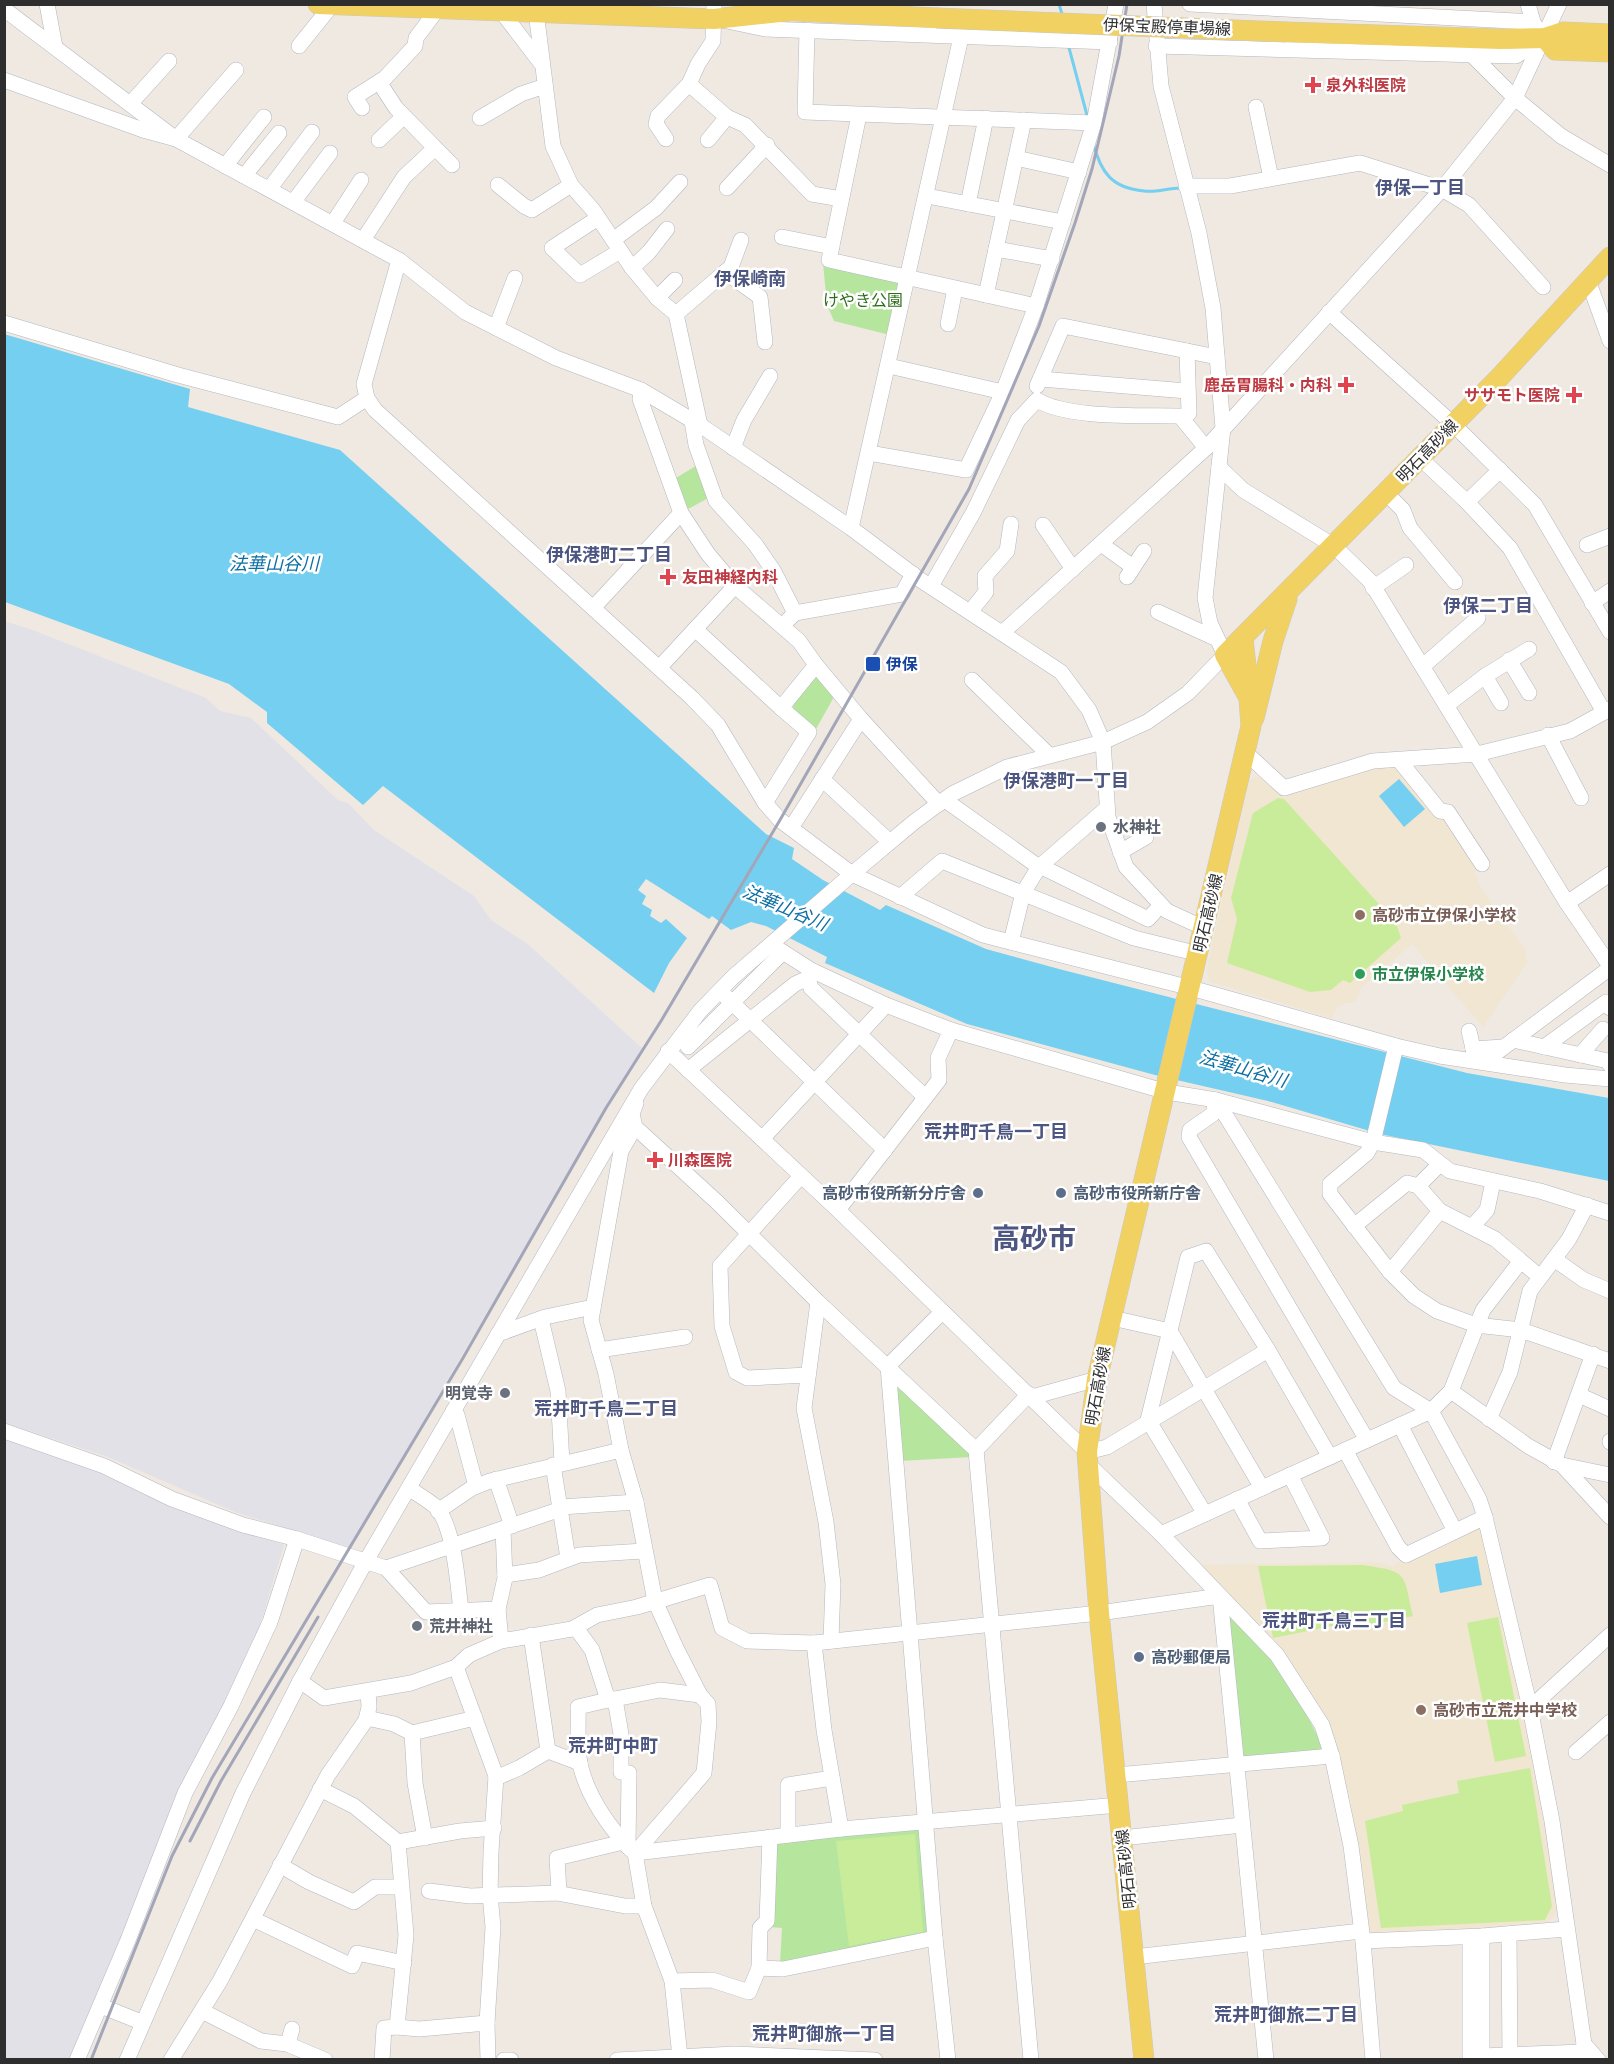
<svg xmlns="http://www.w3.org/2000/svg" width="1614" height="2064" font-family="Montserrat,'Noto Sans JP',sans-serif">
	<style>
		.industrial { fill: #e3e1e8 }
		.education { fill: #f0e6d1 }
		.green { fill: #b6e59e }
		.pitch { fill: #c9ec9a }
		.water { fill: #75cff0 }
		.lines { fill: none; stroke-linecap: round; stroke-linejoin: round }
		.stream { stroke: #75cff0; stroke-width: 3 }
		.minor-casing { stroke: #b4b7c1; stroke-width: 16 }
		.major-casing { stroke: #c9c9c9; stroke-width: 21 }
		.minor { stroke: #fff; stroke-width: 15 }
		.major { stroke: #f2d163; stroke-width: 20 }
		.rail { stroke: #a3a6b8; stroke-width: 3 }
		.major-bridge-casing { stroke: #c9c9c9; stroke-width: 21; stroke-linecap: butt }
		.major-bridge { stroke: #f2d163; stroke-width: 20 }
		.health-dot { fill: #e0444e; stroke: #fff; stroke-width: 2 }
		.transit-dot { fill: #1a4fb4; stroke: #fff; stroke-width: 2 }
		.worship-dot { fill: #6b7280; stroke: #fff; stroke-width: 2 }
		.education-dot { fill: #8d6e63; stroke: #fff; stroke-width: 2 }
		.leisure-dot { fill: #2e9e5b; stroke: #fff; stroke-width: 2 }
		.service-dot { fill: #5c6f8a; stroke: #fff; stroke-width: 2 }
		.labels { text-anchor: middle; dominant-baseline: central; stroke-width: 5; stroke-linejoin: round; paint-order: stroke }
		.street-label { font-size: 16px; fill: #2e2e2e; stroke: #fff }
		.health-label { font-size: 16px; font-weight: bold; fill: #be3a42; stroke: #fff; text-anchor: start }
		.park-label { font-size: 16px; fill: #2c6e1b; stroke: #fff }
		.transit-label { font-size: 16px; font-weight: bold; fill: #164399; stroke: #fff; text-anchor: start }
		.worship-label { font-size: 16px; font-weight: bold; fill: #5b616d; stroke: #fff; text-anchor: start }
		.education-label { font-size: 16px; font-weight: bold; fill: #785e54; stroke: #fff; text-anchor: start }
		.leisure-label { font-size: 16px; font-weight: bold; fill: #27864d; stroke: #fff; text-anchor: start }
		.service-label { font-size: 16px; font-weight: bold; fill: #4e5e75; stroke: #fff; text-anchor: start }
		.neighbourhood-label { font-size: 18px; font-weight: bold; fill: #4d5680; stroke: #fff }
		.water-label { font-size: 18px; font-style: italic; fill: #0d6fa3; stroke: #fff }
		.town-label { font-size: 28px; font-weight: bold; fill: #4d5680; stroke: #fff }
	</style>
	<rect width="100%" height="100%" fill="#efe9e1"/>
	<!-- industrial -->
	<g class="industrial">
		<path d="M4 621 30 629 206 698 220 711 251 718 338 800 348 803 374 830 474 896 491 920 529 945 642 1048 349 1548 235 1512 108 1457 5 1423Z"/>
		<path d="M5 1438 78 1463 216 1523 284 1545 257 1635 192 1767 72 2059 5 2060Z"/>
	</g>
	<!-- education -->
	<g class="education">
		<path d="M1397 764 1447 817 1477 863 1475 874 1480 887 1525 949 1527 963 1483 1027 1412 944 1360 989 1355 1003H1344L1337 1007 1332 1018 1210 982 1207 972 1209 959 1249 780 1259 776 1279 791 1358 769Z"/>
		<path d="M1483 1525 1539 1779 1559 1908 1554 1917 1543 1925 1373 1936 1368 1932 1351 1800 1332 1738 1286 1657 1262 1628 1199 1565 1377 1562 1393 1566 1403 1560 1411 1561 1439 1549Z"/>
	</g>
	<!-- green -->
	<g class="green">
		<path d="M823 263 896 280 899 285 891 330 886 334 834 321 827 305Z"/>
		<path d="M699 464 712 496 688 509 676 478Z"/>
		<path d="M816 675 835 695 816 729 793 709 794 701Z"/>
		<path d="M897 1384 970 1449 971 1457 900 1461Z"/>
		<path d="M1229 1611 1271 1655 1299 1699 1321 1743V1750L1245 1758 1241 1755Z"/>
		<path d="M915 1828 921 1832 931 1930 923 1935 780 1963 782 1928 770 1927 772 1844Z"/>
	</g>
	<!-- pitch -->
	<g class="pitch">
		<path d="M1278 798 1284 799 1396 923 1401 938 1350 983 1343 980 1331 990 1310 992 1227 963 1237 919 1231 898 1253 813Z"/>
		<path d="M1363 1565C1409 1572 1403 1572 1413 1616L1359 1627 1357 1621 1273 1638 1258 1566Z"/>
		<path d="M1498 1617 1526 1756 1495 1762 1467 1623Z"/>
		<path d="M1530 1768 1552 1906 1545 1920 1381 1928 1365 1821 1403 1811 1402 1805 1459 1793 1457 1781Z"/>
		<path d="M915 1834 923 1932 849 1946 836 1841Z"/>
	</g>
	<!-- water -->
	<g class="water">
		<path d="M4 334 190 389 188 407 340 450 766 834 794 848 792 859 823 880 880 910 886 905 986 949 1059 969 1467 1073 1609 1098V1181L1380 1134 1268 1101 1155 1075 967 1024 825 963 827 957 766 926 751 922 731 930 712 916 709 919 646 879 638 890 646 896 642 904 652 910 650 916 661 923 666 919 687 938 669 963 654 993 383 786 363 805 267 723V712L229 684 5 602Z"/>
		<path d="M1399 779 1425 809 1404 827 1379 796Z"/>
		<path d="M1477 1556 1482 1585 1440 1593 1435 1564Z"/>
	</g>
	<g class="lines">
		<!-- stream -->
		<g class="stream">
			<path d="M1059 4 1062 14"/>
			<path d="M1068 44 1088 119"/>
			<path d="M1093 143C1101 173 1112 188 1144 191 1157 193 1170 187 1183 188"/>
		</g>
		<defs>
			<g id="minor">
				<path d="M47 4 55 47"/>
				<path d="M535 4 553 146 571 185 593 210 632 268 657 298 676 314 700 425"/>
				<path d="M1190 4 1533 22"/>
				<path d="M1528 4 1533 22 1537 29"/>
				<path d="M4 9 176 139 399 260 465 312 556 358 641 390 700 425 851 528 919 579 1061 672 1089 710 1103 742 1108 817 1126 867 1167 911 1204 928"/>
				<path d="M501 11 540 62"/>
				<path d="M727 21 765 29 1110 42"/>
				<path d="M807 30 805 112 1094 123 1036 306 1003 392 966 470 869 453"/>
				<path d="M299 46 332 5"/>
				<path d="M1156 46 1516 56 1545 38"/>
				<path d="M1471 54 1515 98 1561 136 1610 165"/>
				<path d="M4 80 143 130 176 139 236 70"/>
				<path d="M379 82 396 108 452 165"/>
				<path d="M689 84 727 117 745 125 812 194 841 199"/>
				<path d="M130 104 169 61"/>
				<path d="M1256 107 1271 178"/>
				<path d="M362 108 355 97 385 78 415 46 416 38 437 10"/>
				<path d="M859 115 829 260 1036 306"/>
				<path d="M480 118 521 94 545 86"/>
				<path d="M1094 123 1116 4"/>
				<path d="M666 139 656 124 658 116 689 84 698 64 713 41 714 4"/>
				<path d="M379 140 404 116"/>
				<path d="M708 140 727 117"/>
				<path d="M1016 158 1079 172"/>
				<path d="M225 166 264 117"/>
				<path d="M244 176 279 133"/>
				<path d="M498 185 524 206 532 210 571 185"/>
				<path d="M1186 186H1230L1360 163 1442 189 1469 205 1543 287"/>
				<path d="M270 188 312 132"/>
				<path d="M727 188 767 145"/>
				<path d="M927 196 1063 222"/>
				<path d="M294 201 330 153"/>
				<path d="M968 204 986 118"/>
				<path d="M598 218 552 248 580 275 620 251"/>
				<path d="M333 223 361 180"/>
				<path d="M782 237 832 247"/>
				<path d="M363 240 404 177 435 148"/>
				<path d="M613 240 656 208 680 182"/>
				<path d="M996 249 1052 259"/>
				<path d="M399 260 364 384 367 398 375 410 692 698 718 725 765 803 780 820 852 874 983 935 1191 988 1396 1046 1440 1056 1565 1075 1610 1079"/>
				<path d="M632 268 649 252 667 229"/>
				<path d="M725 272 731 267 741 240"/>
				<path d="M1588 280 1610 341"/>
				<path d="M986 295 1024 120"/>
				<path d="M657 298 675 280"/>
				<path d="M1329 312 1453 424 1535 505 1610 632"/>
				<path d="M676 314 725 272 760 297 765 342"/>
				<path d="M4 323 178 375 338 417 367 398"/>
				<path d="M948 324 955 289"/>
				<path d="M496 328 515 278"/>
				<path d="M1187 351 1189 413"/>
				<path d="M889 366 1003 392"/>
				<path d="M1041 379 1187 391"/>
				<path d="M1037 386 1063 326 1217 357"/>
				<path d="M641 390 640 399 681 513 708 554 735 586 799 641 816 665 781 708 809 732 765 803"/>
				<path d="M692 421 696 445 716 501 755 544 773 570 795 613"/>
				<path d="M733 448 744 420 770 376"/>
				<path d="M1420 458 1467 502 1510 548 1604 712"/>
				<path d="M1219 467 1243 490 1334 546 1370 581 1567 903 1610 966"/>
				<path d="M1386 493 1403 510 1410 528 1455 582"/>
				<path d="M1467 502 1500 470"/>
				<path d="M1043 525 1073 569"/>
				<path d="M851 528 961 37"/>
				<path d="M1101 544 1133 567"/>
				<path d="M1587 545 1610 536"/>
				<path d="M1127 577 1144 551"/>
				<path d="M931 586 973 513 1018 420 1037 400C1068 419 1142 415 1180 416L1206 448"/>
				<path d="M1373 588 1406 565"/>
				<path d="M1592 603 1610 591"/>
				<path d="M593 608 681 513"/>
				<path d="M970 612 986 592 985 576 1007 551 1011 524"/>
				<path d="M1158 612 1217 639"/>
				<path d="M788 620 795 613 902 594 913 574"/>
				<path d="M695 629 781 708"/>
				<path d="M1002 633 1206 448 1442 189 1515 98 1559 4"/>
				<path d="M1509 660 1529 693"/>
				<path d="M816 665 861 719"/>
				<path d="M1423 666 1478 618"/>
				<path d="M659 668 735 586"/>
				<path d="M1485 676 1501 703"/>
				<path d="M972 680 1049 755"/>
				<path d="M1447 705 1485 676 1529 649"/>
				<path d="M1548 735 1581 798"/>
				<path d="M1246 753 1284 788 1373 761 1477 754 1570 731 1610 709"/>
				<path d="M1399 760 1440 811 1448 812 1482 864"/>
				<path d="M822 779 890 842"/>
				<path d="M945 800 1039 867"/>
				<path d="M791 828 861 719 939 804"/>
				<path d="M1120 852 1146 837"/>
				<path d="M1040 866 1148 919 1161 905"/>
				<path d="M900 897 942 861 1134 938 1199 954"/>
				<path d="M1567 903 1610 874"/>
				<path d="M1011 942 1023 893 1039 867 1107 808"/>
				<path d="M772 945 811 970 886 1005 951 1030 1167 1092 1216 1100 1394 1388 1431 1411 1479 1499 1485 1517 1530 1708 1552 1821 1584 2044 1583 2060"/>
				<path d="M811 970 808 978 811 988 925 1097"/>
				<path d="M720 991 885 1150"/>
				<path d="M1469 1031 1475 1057"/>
				<path d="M1513 1040 1608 1061 1610 1065"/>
				<path d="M1396 1046 1373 1142 1367 1153 1330 1184V1194L1390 1272 1414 1296 1437 1311 1476 1325 1521 1330 1610 1361"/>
				<path d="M688 1047 783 952"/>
				<path d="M1544 1047 1606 1002 1610 1008"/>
				<path d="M1473 1049 1503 1047"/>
				<path d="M668 1051 838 1210 1087 1452 1107 1447 1268 1350"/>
				<path d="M1580 1055 1603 1029"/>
				<path d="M1484 1062 1610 968"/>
				<path d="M688 1070 795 984 808 978"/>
				<path d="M636 1103 632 1114 635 1127 717 1202 818 1302 976 1450 1031 2060"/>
				<path d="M635 1127 621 1151 591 1320 606 1374 621 1450 636 1502 655 1601 677 1650 700 1695 708 1704 709 1722 704 1773 635 1853"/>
				<path d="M762 1139 886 1005"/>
				<path d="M801 1176 720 1266 722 1326 736 1372 747 1378 808 1375"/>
				<path d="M1418 1186 1440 1164"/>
				<path d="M838 1210 939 1080 938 1058 951 1030"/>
				<path d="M1354 1226 1407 1183 1418 1186 1440 1211 1495 1239 1540 1277"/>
				<path d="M1472 1227 1487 1210 1493 1182"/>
				<path d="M1554 1259 1584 1280 1610 1291"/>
				<path d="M1390 1272 1440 1211"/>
				<path d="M818 1302 804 1408 826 1522 833 1584 831 1641"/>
				<path d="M942 1312 888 1366 935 1938 948 2060"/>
				<path d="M1112 1318 1170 1331 1262 1488"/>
				<path d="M541 1319 558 1391 562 1463"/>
				<path d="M498 1334 545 1317 593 1307"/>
				<path d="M599 1350 685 1337"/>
				<path d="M1451 1391 1528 1446 1562 1465 1610 1517"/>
				<path d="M1579 1395 1610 1409"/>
				<path d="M1032 1397 1097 1379"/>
				<path d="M453 1411 457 1415 476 1486"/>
				<path d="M1489 1419 1510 1372 1530 1291 1569 1239 1587 1205"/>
				<path d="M1400 1425 1455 1531"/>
				<path d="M4 1431 104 1466 172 1499 243 1525 297 1539 386 1568 426 1612 498 1609 501 1641"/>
				<path d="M1367 1440 1189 1137 1190 1130 1213 1114 1216 1100 1373 1142 1423 1150 1450 1171 1540 1191 1610 1213"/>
				<path d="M1610 1441V1442"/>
				<path d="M976 1450 1029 1394"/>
				<path d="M1345 1450 1398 1547 1406 1555 1485 1517"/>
				<path d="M1554 1462 1593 1354"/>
				<path d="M1088 1464 1161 1534 1277 1655 1322 1725 1332 1756 1351 1846 1363 1941 1373 2060"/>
				<path d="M553 1465 568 1558"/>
				<path d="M1562 1465 1610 1475"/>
				<path d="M496 1479 512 1526"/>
				<path d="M409 1488C417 1494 428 1500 436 1507 454 1526 458 1585 461 1611"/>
				<path d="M1237 1499 1260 1541 1322 1538 1290 1475"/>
				<path d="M561 1507 636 1502"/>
				<path d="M438 1511 472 1488 490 1481 621 1450"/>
				<path d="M1205 1514 1148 1420 1188 1257 1206 1251 1268 1350 1330 1457"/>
				<path d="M1161 1534 1431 1411 1451 1391 1483 1310 1520 1262"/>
				<path d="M386 1568 561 1509"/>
				<path d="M505 1575 539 1570 579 1555 644 1551"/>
				<path d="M498 1609 505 1578 503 1529"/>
				<path d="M576 1628 592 1650 608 1700 615 1699 621 1734V1772L629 1773 628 1847 635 1853 644 1906 672 1981 680 2057"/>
				<path d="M814 1643 824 1730 841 1829"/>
				<path d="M456 1667 496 1776 491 1852 490 1895 493 1927 487 2023 488 2060"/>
				<path d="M300 1681 324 1698 411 1683 456 1667 469 1655 501 1641 572 1629 597 1615 637 1607 710 1585 722 1628 747 1641 814 1643 1099 1613 1220 1596 1266 2060"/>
				<path d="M615 1699 660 1690 700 1695"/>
				<path d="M608 1700 578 1707C579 1726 576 1749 581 1768 589 1798 607 1824 628 1847"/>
				<path d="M1530 1708 1610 1635"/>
				<path d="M367 1718 394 1724 412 1733 475 1718"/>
				<path d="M412 1733 415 1783 425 1838"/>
				<path d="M548 1751 580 1763"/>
				<path d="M1576 1752 1610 1722"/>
				<path d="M1116 1775 1332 1756"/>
				<path d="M496 1778 519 1768 548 1751 531 1635"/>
				<path d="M320 1789 354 1806 398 1842 406 1935 397 2027 384 2028 382 2060"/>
				<path d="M788 1835V1785L832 1778"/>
				<path d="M770 1837 767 1921 760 1928 759 1968 783 1969 935 1938"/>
				<path d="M1122 1838 1242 1825"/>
				<path d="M398 1842 460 1831 494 1828"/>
				<path d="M635 1853 841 1829 1119 1805"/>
				<path d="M280 1865 309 1882 354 1902 375 1887H401"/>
				<path d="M429 1891 470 1896 557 1893 625 1906H644"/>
				<path d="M559 1893 557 1858 623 1842"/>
				<path d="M253 1919 352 1966 357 1953 404 1963"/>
				<path d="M1509 1934 1510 2060"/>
				<path d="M1363 1941 1482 1936 1566 1929"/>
				<path d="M1134 1957 1361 1931"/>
				<path d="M672 1981 712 1980 749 1992 759 1968"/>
				<path d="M101 2006 141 2022"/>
				<path d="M202 2011 261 2041 287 2044 325 2060"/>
				<path d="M397 2027 419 2029 487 2023"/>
				<path d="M288 2044 292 2029"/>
				<path d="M1584 2044 1598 2060"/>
				<path d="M1482 2056 1583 2052"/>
				<path d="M77 2060 128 1940 185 1793 231 1706 270 1622 297 1539"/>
				<path d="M127 2060 243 1793 300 1681 366 1561 641 1089 700 1011 733 977 852 874 914 822 952 794 1007 767 1103 742 1147 722 1188 693 1225 655 1210 623 1205 598 1223 428 1213 308 1199 233 1161 86 1154 4"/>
				<path d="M171 2060 220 1981 328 1775 366 1720 369 1707 368 1692"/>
				<path d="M504 2060H511"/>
				<path d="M617 2060 735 2054 875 2060"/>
				<path d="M1470 2060V1937"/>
				<path d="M1482 2060V1936"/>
			</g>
			<g id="major">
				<path d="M318 4 714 19 789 11"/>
				<path d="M777 10 936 18"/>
				<path d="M1286 32 1500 39 1545 38 1563 32 1610 34"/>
				<path d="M1545 38 1555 50 1610 52"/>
				<path d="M1243 639 1249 693"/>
				<path d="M1254 718 1273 641 1287 599"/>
				<path d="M1144 2060 1099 1613 1087 1452 1097 1379 1251 726 1249 698 1225 655 1497 380 1610 257"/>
			</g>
		</defs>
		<!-- minor casing -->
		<use href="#minor" class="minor-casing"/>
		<!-- major casing -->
		<use href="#major" class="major-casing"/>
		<!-- minor -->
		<use href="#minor" class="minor"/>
		<!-- major -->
		<use href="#major" class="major"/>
		<!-- rail -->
		<g class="rail">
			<path d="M190 1841 221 1781 318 1617"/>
			<path d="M91 2060 172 1856 212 1778 463 1358 606 1108 661 1021 780 820 969 489 1039 326 1075 223 1092 169 1119 56 1127 4"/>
		</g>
		<defs>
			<path id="major-bridge" d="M936 18 1286 32"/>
		</defs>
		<!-- major-bridge casing -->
		<use href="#major-bridge" class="major-bridge-casing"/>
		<!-- major-bridge -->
		<use href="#major-bridge" class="major-bridge"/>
	</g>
	<!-- markers -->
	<g class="health-dot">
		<path d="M1310 76h6v6h6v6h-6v6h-6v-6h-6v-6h6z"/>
		<path d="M1343 376h6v6h6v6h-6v6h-6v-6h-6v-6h6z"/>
		<path d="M1571 386h6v6h6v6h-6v6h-6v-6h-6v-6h6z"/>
		<path d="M665 568h6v6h6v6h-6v6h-6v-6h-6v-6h6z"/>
		<path d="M652 1151h6v6h6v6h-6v6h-6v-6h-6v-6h6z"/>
	</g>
	<rect class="transit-dot" x="865" y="656" width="16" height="16" rx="3"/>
	<g class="worship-dot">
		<circle cx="1101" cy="827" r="6"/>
		<circle cx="505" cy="1393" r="6"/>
		<circle cx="417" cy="1626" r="6"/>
	</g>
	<g class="education-dot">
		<circle cx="1360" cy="915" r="6"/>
		<circle cx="1421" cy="1710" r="6"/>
	</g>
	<circle class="leisure-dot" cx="1360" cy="974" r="6"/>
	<g class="service-dot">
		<circle cx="978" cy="1193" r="6"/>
		<circle cx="1061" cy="1193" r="6"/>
		<circle cx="1139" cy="1657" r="6"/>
	</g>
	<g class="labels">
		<!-- street labels -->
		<g class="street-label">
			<text transform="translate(1167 27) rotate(2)">伊保宝殿停車場線</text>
			<text transform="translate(1427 451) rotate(-46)">明石高砂線</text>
			<text transform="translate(1208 913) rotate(-77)">明石高砂線</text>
			<text transform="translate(1098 1386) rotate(-80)">明石高砂線</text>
			<text transform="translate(1126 1869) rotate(-96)">明石高砂線</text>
		</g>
		<!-- health labels -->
		<g class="health-label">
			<text x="1326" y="85">泉外科医院</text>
			<text x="1332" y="385" text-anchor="end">鹿岳胃腸科・内科</text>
			<text x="1560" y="395" text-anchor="end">ササモト医院</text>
			<text x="682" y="577">友田神経内科</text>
			<text x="668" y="1160">川森医院</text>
		</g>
		<!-- park labels -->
		<g class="park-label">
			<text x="863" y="300">けやき公園</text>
		</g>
		<!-- transit labels -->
		<g class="transit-label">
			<text x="886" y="664">伊保</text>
		</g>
		<!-- worship labels -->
		<g class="worship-label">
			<text x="1113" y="827">水神社</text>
			<text x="493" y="1393" text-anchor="end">明覚寺</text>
			<text x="429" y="1626">荒井神社</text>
		</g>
		<!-- education labels -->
		<g class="education-label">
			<text x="1372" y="915">高砂市立伊保小学校</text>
			<text x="1433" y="1710">高砂市立荒井中学校</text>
		</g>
		<!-- leisure labels -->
		<g class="leisure-label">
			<text x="1372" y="974">市立伊保小学校</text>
		</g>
		<!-- service labels -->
		<g class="service-label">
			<text x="966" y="1193" text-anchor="end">高砂市役所新分庁舎</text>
			<text x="1073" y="1193">高砂市役所新庁舎</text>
			<text x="1151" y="1657">高砂郵便局</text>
		</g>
		<!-- neighbourhood labels -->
		<g class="neighbourhood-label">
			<text x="1420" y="188">伊保一丁目</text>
			<text x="750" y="279">伊保崎南</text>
			<text x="609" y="555">伊保港町二丁目</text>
			<text x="1488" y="606">伊保二丁目</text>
			<text x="1066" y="781">伊保港町一丁目</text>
			<text x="996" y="1132">荒井町千鳥一丁目</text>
			<text x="606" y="1409">荒井町千鳥二丁目</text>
			<text x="1334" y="1621">荒井町千鳥三丁目</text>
			<text x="613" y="1746">荒井町中町</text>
			<text x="1286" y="2015">荒井町御旅二丁目</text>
			<text x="824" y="2034">荒井町御旅一丁目</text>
		</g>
		<!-- water labels -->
		<g class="water-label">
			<text x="274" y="564">法華山谷川</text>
			<text transform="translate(785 908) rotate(23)">法華山谷川</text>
			<text transform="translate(1243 1069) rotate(16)">法華山谷川</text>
		</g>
		<!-- town labels -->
		<g class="town-label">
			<text x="1034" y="1238">高砂市</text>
		</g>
	</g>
	<!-- border -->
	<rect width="1614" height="2064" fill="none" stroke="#2e2e2e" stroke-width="12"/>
</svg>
